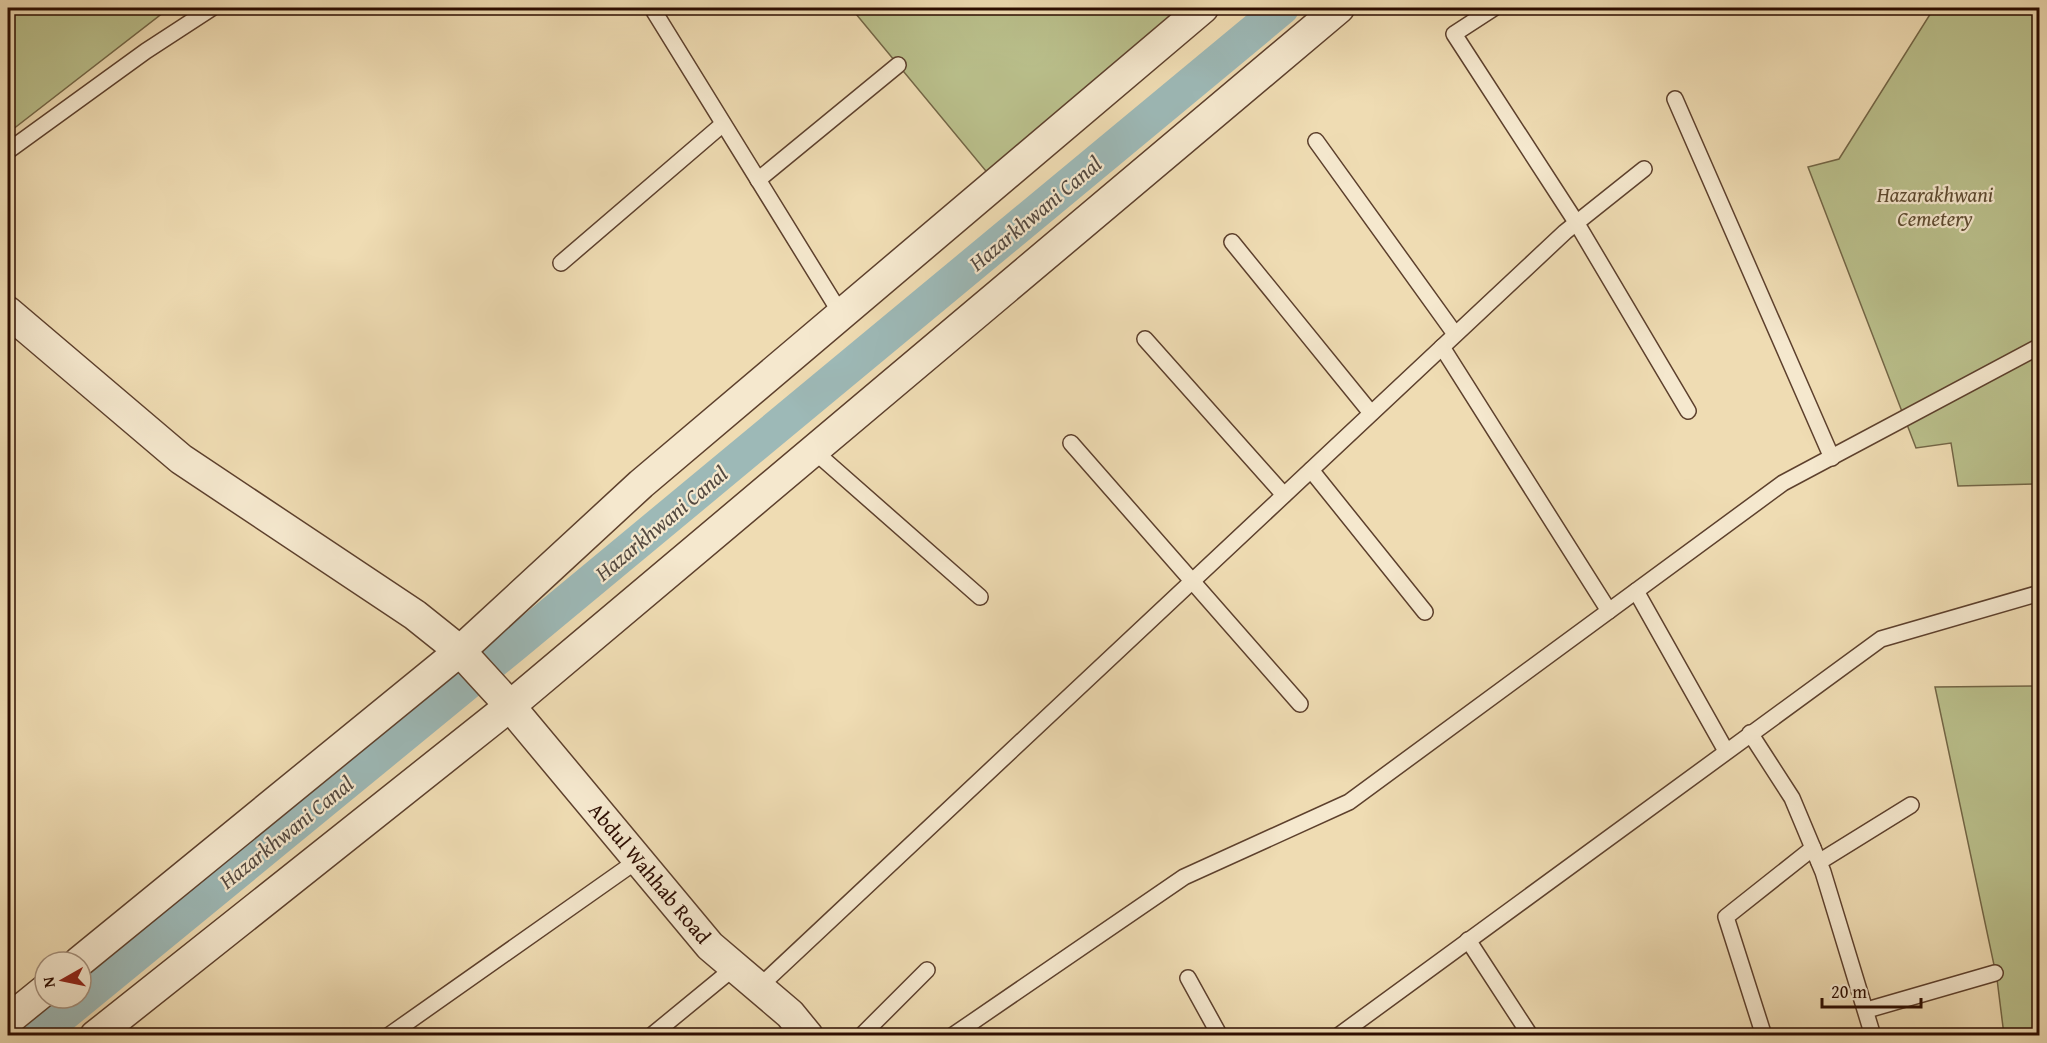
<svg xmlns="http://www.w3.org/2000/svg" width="2047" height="1043" font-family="'Gentium Book Plus',serif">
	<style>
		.green { fill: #bac08c; stroke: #736646; stroke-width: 1.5 }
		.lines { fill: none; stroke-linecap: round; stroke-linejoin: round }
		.canal { stroke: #9db9b7; stroke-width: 34 }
		.lane-casing { stroke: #5d402d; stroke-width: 18 }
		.street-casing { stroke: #5d402d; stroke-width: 33 }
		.lane { stroke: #f5e8ce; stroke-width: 15 }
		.street { stroke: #f5e8ce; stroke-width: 30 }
		.labels { text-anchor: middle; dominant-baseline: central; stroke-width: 4.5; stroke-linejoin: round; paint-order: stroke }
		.park-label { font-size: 21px; font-style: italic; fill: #5e4b31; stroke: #f5e8ce }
		.street-label { font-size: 21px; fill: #2c0c00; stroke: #f5e8ce }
		.water-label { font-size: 22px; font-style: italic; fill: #544940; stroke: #f5e8ce }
	</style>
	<rect width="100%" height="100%" fill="#efdcb3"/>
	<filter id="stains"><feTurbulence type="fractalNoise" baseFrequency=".00333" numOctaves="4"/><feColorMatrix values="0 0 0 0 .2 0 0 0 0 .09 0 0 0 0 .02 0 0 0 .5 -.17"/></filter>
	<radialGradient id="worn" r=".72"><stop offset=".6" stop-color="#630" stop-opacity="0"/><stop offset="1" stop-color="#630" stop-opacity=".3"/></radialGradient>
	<!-- green -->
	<g class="green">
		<path d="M8 8H161L164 12 8 133Z"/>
		<path d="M851 8H1209L995 182Z"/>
		<path d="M1934 8H2039V484L1958 486 1951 443 1916 448 1808 167 1839 159Z"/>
		<path d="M2039 686V1035H2004L1997 979 1935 687Z"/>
	</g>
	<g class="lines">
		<!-- canal -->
		<path class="canal" d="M37 1036 515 644 1282 8"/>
		<defs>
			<g id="lane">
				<path d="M652 8 841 314"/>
				<path d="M1494 8 1454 34 1576 222 1688 411"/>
				<path d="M1675 99 1832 458"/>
				<path d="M1316 141 1455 334"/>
				<path d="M8 151 146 51 212 8"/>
				<path d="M758 180 898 65"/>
				<path d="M1232 242 1371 413"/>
				<path d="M561 263 723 124"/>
				<path d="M1145 339 1284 495"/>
				<path d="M1442 347 1609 611"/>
				<path d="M1071 443 1300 704"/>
				<path d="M814 451 980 597"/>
				<path d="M1311 470 1425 612"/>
				<path d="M1636 591 1726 751"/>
				<path d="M1750 733 1792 798 1823 872 1873 1036"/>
				<path d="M1819 862 1911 805"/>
				<path d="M1468 940 1528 1032"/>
				<path d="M1188 978 1220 1036"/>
				<path d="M759 987 1565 232 1644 169"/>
				<path d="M1867 1010 1995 973"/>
				<path d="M388 1036 638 860"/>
				<path d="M651 1036 735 967"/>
				<path d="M861 1036 927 970"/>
				<path d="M952 1036 1184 877 1349 802 1783 483 2040 346"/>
				<path d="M1338 1036 1881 639 2040 593"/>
				<path d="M1764 1036 1726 917 1813 848"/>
			</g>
			<g id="street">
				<path d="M8 312 181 459 415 615 460 651 504 699 710 946 790 1014 808 1036"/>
				<path d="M79 962 460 651 641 484 1203 8"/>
				<path d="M8 1020 45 990"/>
				<path d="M95 1036 510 706 1339 8"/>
			</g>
		</defs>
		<!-- lane casing -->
		<use href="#lane" class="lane-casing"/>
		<!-- street casing -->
		<use href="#street" class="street-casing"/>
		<!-- lane -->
		<use href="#lane" class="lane"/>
		<!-- street -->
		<use href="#street" class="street"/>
	</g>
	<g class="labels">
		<!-- park labels -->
		<g class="park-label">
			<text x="1935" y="194">Hazarakhwani<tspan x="1935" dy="24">Cemetery</tspan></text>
		</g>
		<!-- street labels -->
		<g class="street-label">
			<text transform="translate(650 873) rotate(50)">Abdul Wahhab Road</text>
		</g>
		<!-- water labels -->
		<g class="water-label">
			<text transform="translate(1035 213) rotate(-40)">Hazarkhwani Canal</text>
			<text transform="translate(661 523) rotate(-40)">Hazarkhwani Canal</text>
			<text transform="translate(286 832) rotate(-39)">Hazarkhwani Canal</text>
		</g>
	</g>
	<!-- margin -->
	<rect width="2047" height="1043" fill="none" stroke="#efdcb3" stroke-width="30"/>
	<rect x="9" y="9" width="2029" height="1025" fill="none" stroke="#2c0c00" stroke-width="3"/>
	<rect x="15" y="15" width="2017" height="1013" fill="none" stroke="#2c0c00" stroke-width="1.5"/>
	<!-- north arrow -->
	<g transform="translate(63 980) rotate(261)"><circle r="28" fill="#f5e8ce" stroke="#a5907c" stroke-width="1.5"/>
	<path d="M0-4.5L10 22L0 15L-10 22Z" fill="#8f2418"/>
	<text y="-9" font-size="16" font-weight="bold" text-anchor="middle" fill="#2c0c00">N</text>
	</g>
	<!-- scale -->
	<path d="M1822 998v9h99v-9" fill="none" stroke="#2c0c00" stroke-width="3"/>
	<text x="1831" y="998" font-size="18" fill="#2c0c00" stroke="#f5e8ce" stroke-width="4.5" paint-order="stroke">20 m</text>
	<rect width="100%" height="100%" filter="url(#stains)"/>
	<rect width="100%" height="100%" fill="url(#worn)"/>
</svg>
